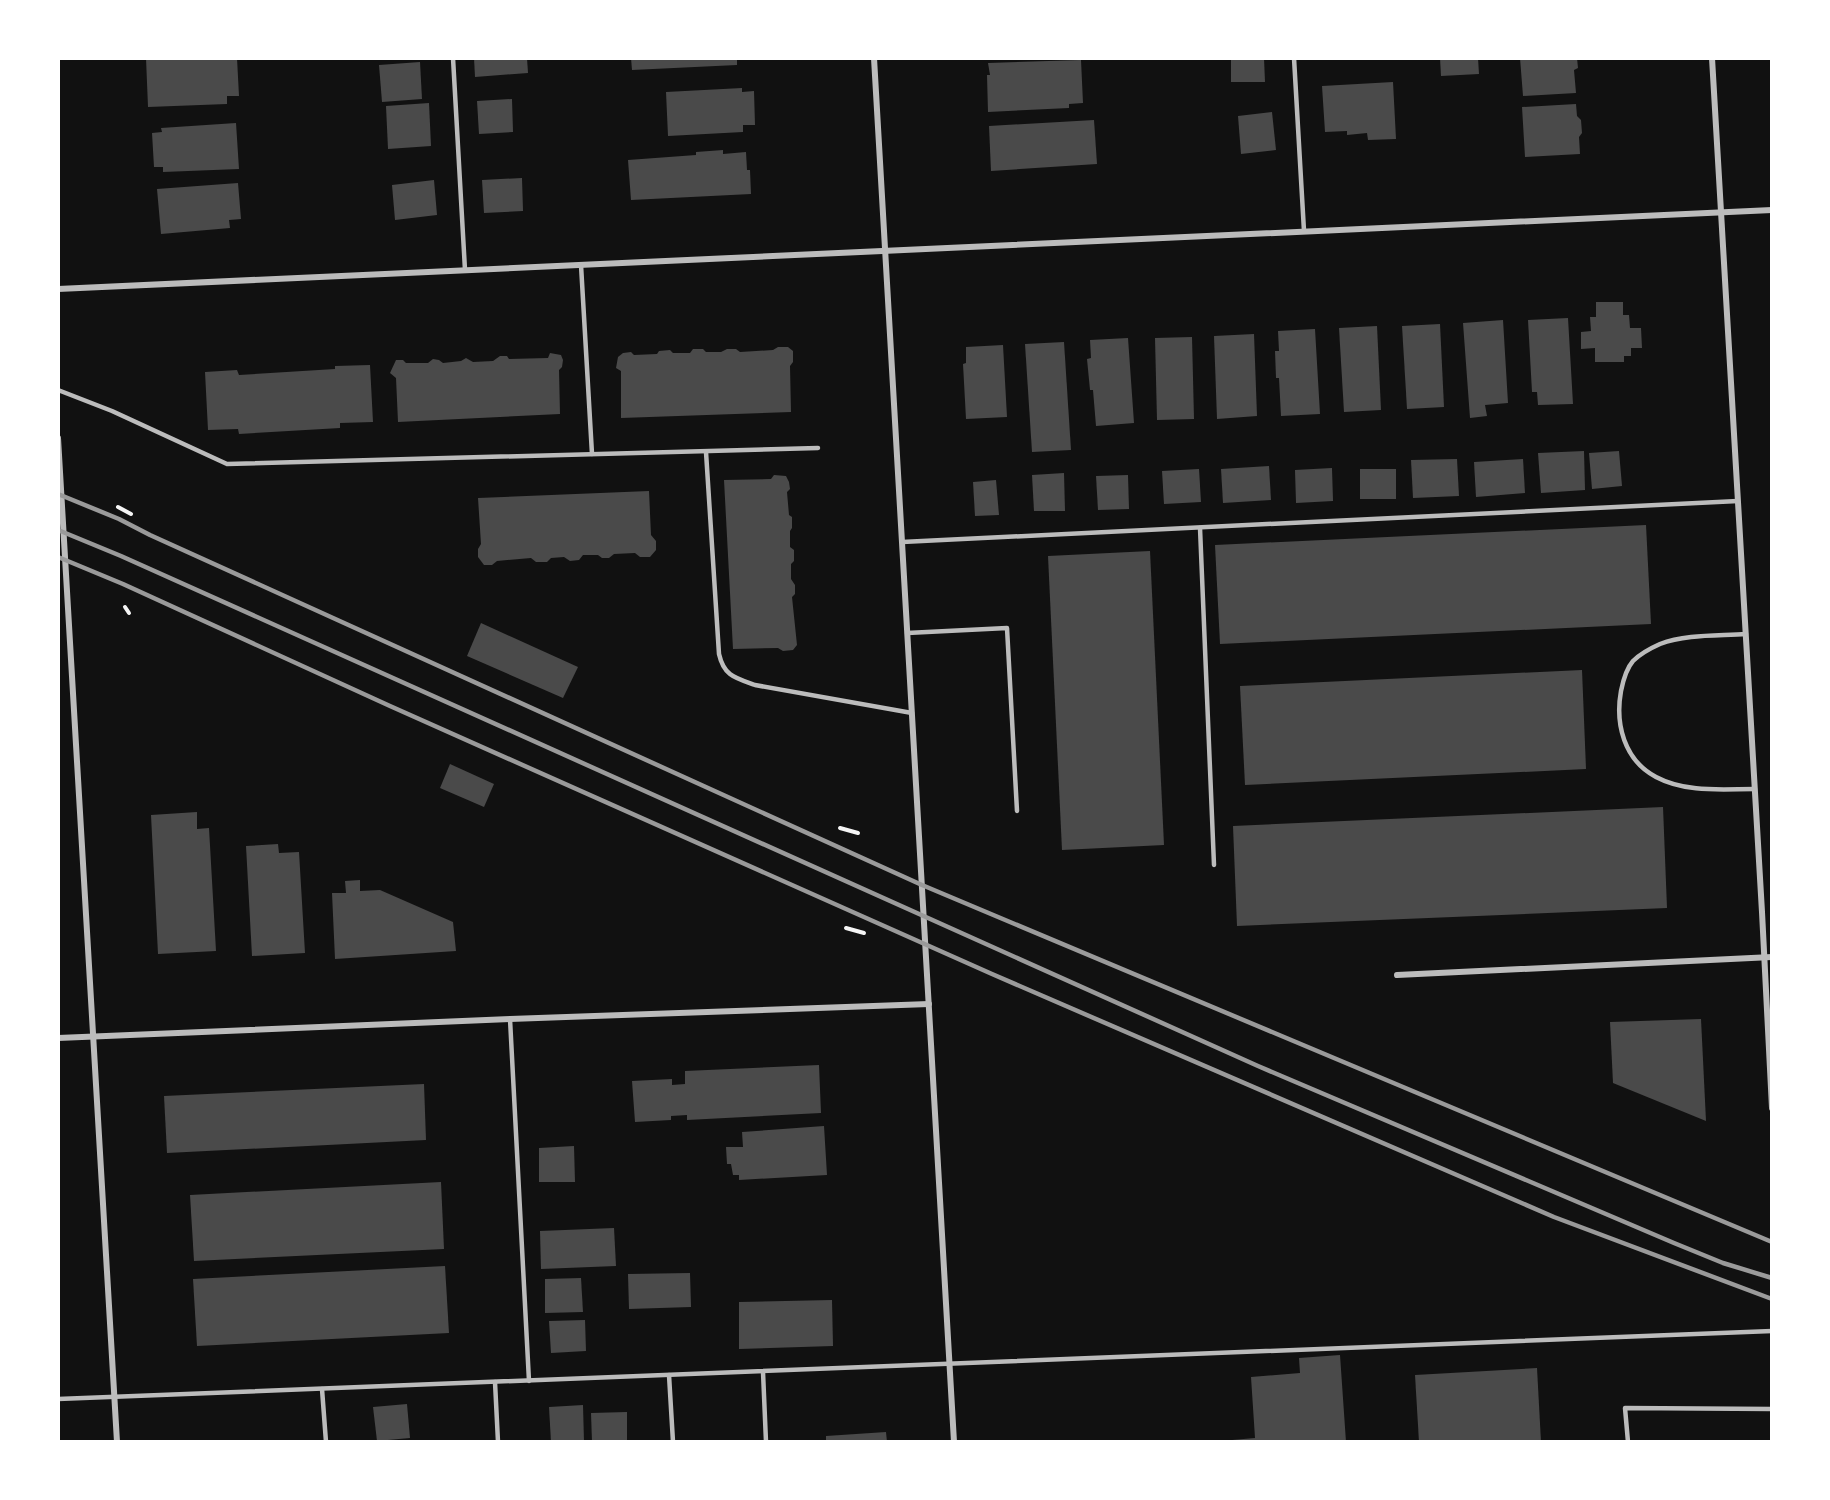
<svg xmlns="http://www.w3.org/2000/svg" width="1830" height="1500" font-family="Barlow,sans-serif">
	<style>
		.building { fill: #4a4a4a }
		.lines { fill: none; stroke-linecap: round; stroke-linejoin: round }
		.path { stroke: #f5f5f5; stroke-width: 4 }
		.service { stroke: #bcbcbc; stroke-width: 4.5 }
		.minor { stroke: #bcbcbc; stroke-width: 6 }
		.rail { stroke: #9a9a9a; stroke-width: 4.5 }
	</style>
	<rect width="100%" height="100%" fill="#111"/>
	<!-- building -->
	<g class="building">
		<path d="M146 58H237L239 96H227V104L148 107Z"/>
		<path d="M474 58H527L528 73 475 77Z"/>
		<path d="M631 58H737V65L632 70Z"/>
		<path d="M1231 58H1264L1265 82H1231Z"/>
		<path d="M1440 58H1478L1479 74 1441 76Z"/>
		<path d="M1520 58H1577L1578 68 1574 70 1576 93 1523 96Z"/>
		<path d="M1081 60 1083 103 1069 104V108L988 112 987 75H990L988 63Z"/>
		<path d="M420 62 422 99 382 102 379 65Z"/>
		<path d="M1393 82 1396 139 1368 140 1367 133 1347 135V131L1325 132 1322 86Z"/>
		<path d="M742 88V92L754 91 755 125H743V132L668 136 666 92Z"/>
		<path d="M512 99 513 132 479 134 477 101Z"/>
		<path d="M429 103 431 146 388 149 386 106Z"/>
		<path d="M1576 104 1577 116 1581 120 1582 133 1579 137 1580 154 1525 157 1522 107Z"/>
		<path d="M1272 112 1276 150 1241 154 1238 116Z"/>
		<path d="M1094 120 1097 164 991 171 989 126Z"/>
		<path d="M236 123 239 169 163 172V167H154L152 133 162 132 161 128Z"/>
		<path d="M723 150V154L746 152 747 170H750L751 194 631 200 628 160 696 155V152Z"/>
		<path d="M522 178 523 211 484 213 482 180Z"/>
		<path d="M434 180 437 215 395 220 392 185Z"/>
		<path d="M238 183 241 219 229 220 230 228 161 234 157 189Z"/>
		<path d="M1596 302H1623V315H1629L1630 328H1641L1642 348H1631V356H1624V362H1595V348L1581 349V332L1591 331 1590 317H1596Z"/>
		<path d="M1568 318 1573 404 1538 405 1537 392H1532L1528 320Z"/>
		<path d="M1503 320 1508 403 1485 405 1487 416 1470 418 1463 323Z"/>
		<path d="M1440 324 1444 407 1407 409 1402 326Z"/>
		<path d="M1377 326 1381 410 1344 412 1339 328Z"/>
		<path d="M1315 329 1320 414 1281 416 1279 378H1276L1275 351H1279L1278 331Z"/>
		<path d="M1254 334 1257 416 1217 419 1214 336Z"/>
		<path d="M1192 337 1194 419 1157 420 1155 338Z"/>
		<path d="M1128 338 1134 423 1096 426 1093 390H1090L1087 359 1091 358 1090 340Z"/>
		<path d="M1064 342 1071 450 1032 452 1025 344Z"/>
		<path d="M1003 345 1007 417 966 419 963 364 966 363V347Z"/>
		<path d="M778 347H788L793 351V362L790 366 791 412 621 418V371L616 368 618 357 623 353 631 352 634 355 657 354 659 351 670 350 673 353H690L693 349H703L706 352H721L727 349H736L740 352 773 350Z"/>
		<path d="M550 353 561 355 563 360 562 367 559 370 560 414 398 422 396 378 390 373 396 360H403L406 363H428L433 359 439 360 443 363 461 361 466 358 473 362 493 361 500 356H507L509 359 548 358Z"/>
		<path d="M370 365 373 422 340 423V428L239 434 238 429 208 430 205 372 237 370 239 375 335 369V366Z"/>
		<path d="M1584 451 1585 490 1541 493 1538 453Z"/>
		<path d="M1619 451 1622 486 1592 489 1589 453Z"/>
		<path d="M1457 459 1459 496 1413 498 1411 460Z"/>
		<path d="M1523 459 1525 493 1476 497 1474 462Z"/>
		<path d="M1269 466 1271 500 1223 503 1221 469Z"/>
		<path d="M1332 468 1333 501 1296 503 1295 470Z"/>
		<path d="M1199 469 1201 502 1164 504 1162 471Z"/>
		<rect x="1360" y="469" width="36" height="30"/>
		<path d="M1064 473 1065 511H1034L1032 475Z"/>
		<path d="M774 475 786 476 789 482 790 489 787 492 789 515 792 517V528L790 531V547L794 550V561L791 564V579L795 585V594L792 597 797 645 793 650 783 651 778 648 733 649 724 480 771 479Z"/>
		<path d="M1128 475 1129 509 1098 510 1096 476Z"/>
		<path d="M996 480 999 515 975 516 973 482Z"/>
		<path d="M649 491 651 535 656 541V550L650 557H640L635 553 614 554 609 558H602L598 555H583L579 560 570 561 564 557 551 558 547 562H536L531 558 497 561 492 565H484L478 557V549L481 544 478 498Z"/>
		<path d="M1646 525 1651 624 1220 644 1215 545Z"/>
		<path d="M1150 551 1164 845 1062 850 1048 556Z"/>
		<path d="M481 623 578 667 563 698 467 656Z"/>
		<path d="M1582 670 1586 769 1245 785 1240 686Z"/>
		<path d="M450 764 494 784 484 807 440 788Z"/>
		<path d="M1663 807 1667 908 1237 926 1233 826Z"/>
		<path d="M197 812V829L209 828 216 951 158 954 151 815Z"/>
		<path d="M278 844 279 853 299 852 305 953 252 956 246 846Z"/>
		<path d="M360 880V891L380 890 453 922 456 951 335 959 332 893H346L345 881Z"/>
		<path d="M1701 1019 1706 1121 1613 1083 1610 1022Z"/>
		<path d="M819 1065 821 1113 687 1120V1115L671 1116V1120L635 1122 632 1081 672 1079V1085L685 1084V1071Z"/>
		<path d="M424 1084 426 1140 167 1153 164 1096Z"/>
		<path d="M824 1126 827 1175 739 1180V1175H733L731 1164H727L726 1147H743L742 1132Z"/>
		<path d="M574 1146 575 1182H539V1148Z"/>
		<path d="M441 1182 444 1249 194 1261 190 1195Z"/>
		<path d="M614 1228 616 1266 541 1269 540 1231Z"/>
		<path d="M445 1266 449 1333 197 1346 193 1279Z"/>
		<path d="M690 1273 691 1307 629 1309 628 1274Z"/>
		<path d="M581 1278 583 1312 545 1313V1279Z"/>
		<path d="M832 1300 833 1346 739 1349V1302Z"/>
		<path d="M585 1320 586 1351 551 1353 549 1321Z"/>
		<path d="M1340 1355 1346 1442H1232V1440L1255 1438 1251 1377 1300 1373 1299 1358Z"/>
		<path d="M1537 1368 1541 1442H1419L1415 1375Z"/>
		<path d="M407 1404 410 1438 377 1441 373 1407Z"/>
		<path d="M583 1405 584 1442H551L549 1407Z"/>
		<path d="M627 1412V1442H592L591 1413Z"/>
		<path d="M886 1432 887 1442H826V1436Z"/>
	</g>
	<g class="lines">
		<!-- path -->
		<g class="path">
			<path d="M118 507 131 514"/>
			<path d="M125 607 129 613"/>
			<path d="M840 828 858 833"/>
			<path d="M846 928 864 933"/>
		</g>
		<!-- service -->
		<g class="service">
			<path d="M453 58 465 270"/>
			<path d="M1294 58 1304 231"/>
			<path d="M581 265 592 454"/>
			<path d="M58 390 112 411 227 464 818 448"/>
			<path d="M706 452 719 654C724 676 735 678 755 685L912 713"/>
			<path d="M1200 528 1214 865"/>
			<path d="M902 542 1738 501"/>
			<path d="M907 633 1007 628 1017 811"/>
			<path d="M1746 634C1718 636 1686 634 1660 644 1651 648 1640 654 1633 661 1626 669 1623 681 1621 691 1615 724 1624 760 1656 777 1686 793 1722 789 1755 789"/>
			<path d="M510 1019 529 1381"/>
			<path d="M763 1372 766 1442"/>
			<path d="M669 1375 673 1442"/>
			<path d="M495 1382 498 1442"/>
			<path d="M322 1389 326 1442"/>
			<path d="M58 1399 1772 1331"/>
			<path d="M1628 1442 1625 1408 1772 1409"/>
		</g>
		<!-- minor -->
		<g class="minor">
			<path d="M874 58 954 1442"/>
			<path d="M1712 58 1762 912 1772 1108"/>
			<path d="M58 289 1772 210"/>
			<path d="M58 438 117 1442"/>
			<path d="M1397 975 1772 957"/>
			<path d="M58 1038 510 1019 929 1004"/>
		</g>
		<!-- rail -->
		<g class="rail">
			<path d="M58 494 119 519 150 535 922 885 1772 1242"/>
			<path d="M58 530 121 556 1258 1066 1674 1243 1723 1263 1772 1278"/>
			<path d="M58 557 123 584 390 706 992 974 1554 1217 1772 1299"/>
		</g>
	</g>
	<!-- border -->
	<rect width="1830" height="1500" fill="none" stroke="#ffffff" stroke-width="120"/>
</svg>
